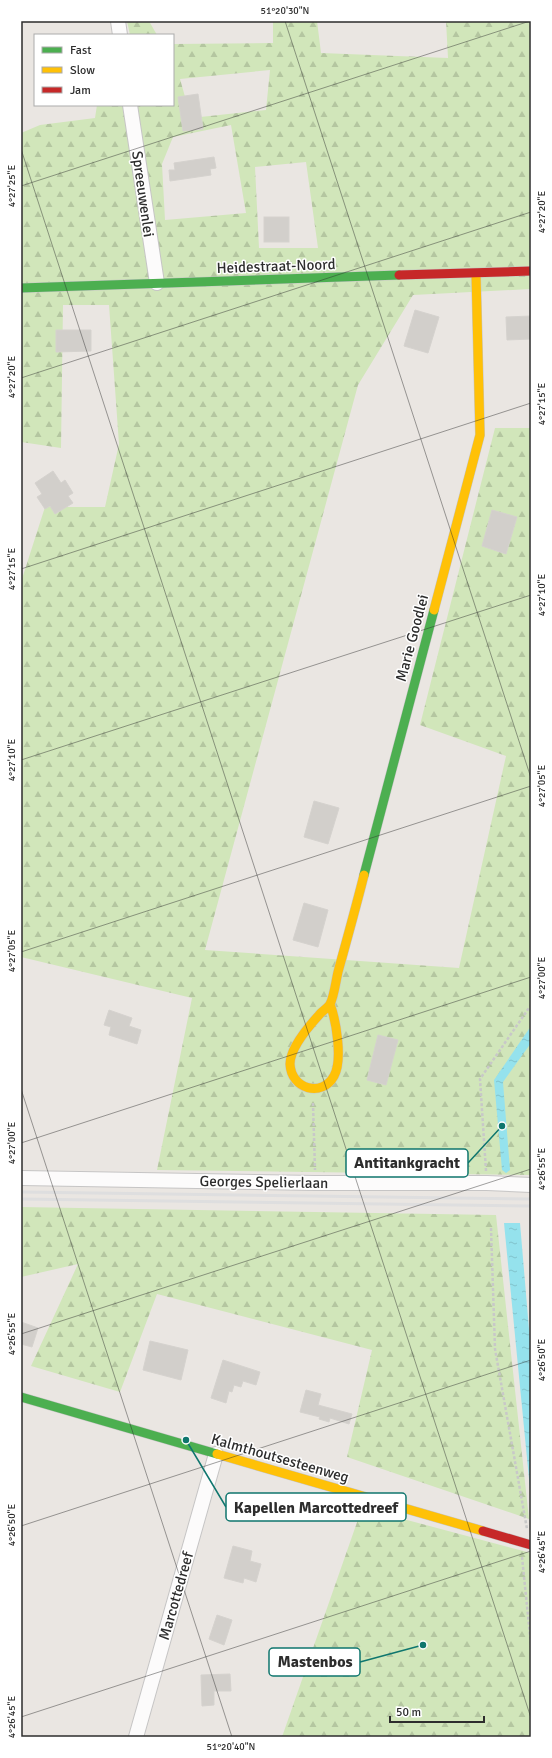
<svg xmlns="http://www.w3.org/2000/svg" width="552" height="1758" font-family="Signika,sans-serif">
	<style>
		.forest { fill: url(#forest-firs); fill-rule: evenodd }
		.water { fill: url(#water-ripples) }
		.building { fill: #d2cfcb; stroke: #d5d2ce }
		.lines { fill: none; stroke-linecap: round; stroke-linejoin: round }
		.street-casing { stroke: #c6c5c5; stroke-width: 16 }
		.fast-casing { stroke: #c6c5c5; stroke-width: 10 }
		.slow-casing { stroke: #c6c5c5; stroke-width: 10 }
		.jam-casing { stroke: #c6c5c5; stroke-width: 10 }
		.path { stroke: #c8c8c8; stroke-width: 2.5; stroke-dasharray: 3 2; stroke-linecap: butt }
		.street { stroke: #fcfbfb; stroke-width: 14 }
		.fast { stroke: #4caf50; stroke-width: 9 }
		.slow { stroke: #ffc107; stroke-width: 9 }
		.jam { stroke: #c62828; stroke-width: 9 }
		.rail { stroke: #dededf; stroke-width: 3 }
		.ticks { fill: none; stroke: #2d2d2d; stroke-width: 1; stroke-opacity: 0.45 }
		.labels { text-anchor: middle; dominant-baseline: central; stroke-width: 3; stroke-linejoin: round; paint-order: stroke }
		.street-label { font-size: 15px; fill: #2d2d2d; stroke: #fff }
		.leader { fill: none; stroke: #0f766e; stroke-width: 1.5 }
		.callout-dot { fill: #0f766e; stroke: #fff; stroke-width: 1.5 }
		.callout { fill: #fff; stroke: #0f766e; stroke-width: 1.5 }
		.callout-label { font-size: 16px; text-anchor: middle; font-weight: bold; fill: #2d2d2d }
		.neatline { fill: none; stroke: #2d2d2d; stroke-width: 1.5 }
		.ticks-label { font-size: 10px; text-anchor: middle; fill: #2d2d2d }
	</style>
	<defs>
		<pattern id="forest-firs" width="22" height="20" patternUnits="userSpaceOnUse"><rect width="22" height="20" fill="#d1e6ba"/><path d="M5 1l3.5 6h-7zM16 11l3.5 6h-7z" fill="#b4c6a0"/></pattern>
		<pattern id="water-ripples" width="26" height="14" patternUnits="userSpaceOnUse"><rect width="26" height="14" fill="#95e2ed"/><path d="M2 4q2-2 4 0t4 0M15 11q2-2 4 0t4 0" fill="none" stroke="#81c2cc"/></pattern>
	</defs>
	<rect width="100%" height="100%" fill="#eae6e2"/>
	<!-- forest -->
	<g class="forest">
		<path d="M127 21H149L157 35H130Z"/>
		<path d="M273 21H317L321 53 448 58 446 21H531V289L413 295 358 385 205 950 459 968 506 756 420 725 495 428H531V1175L157 1170 192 998 21 957V582L45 507H105L119 444 109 305H63L61 448 21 442V133L40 125 95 118 97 105H173V44L273 43ZM270 70 266 110 191 118 180 79ZM231 125 246 213 165 220 162 164 173 137ZM306 162 318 248H259L255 167Z"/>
		<path d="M21 1207 496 1215 529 1519 347 1457 372 1350 157 1294 120 1392 31 1366 78 1264 21 1277Z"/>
		<path d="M362 1508 531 1553V1737H282Z"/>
	</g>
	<!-- water -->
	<g class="water">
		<path d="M531 1026V1043L503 1082 510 1170 506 1173 502 1170 494 1080Z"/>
		<path d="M504 1223H520L531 1353V1499Z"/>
	</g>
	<!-- building -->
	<g class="building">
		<path d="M198 94 203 129 183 131 178 97Z"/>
		<path d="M214 157 216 168 210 169 211 175 170 181 169 170H175L174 163Z"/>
		<rect x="264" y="217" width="25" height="25"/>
		<path d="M415 310 439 317 428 353 404 346Z"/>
		<path d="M531 316V339L507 340 506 317Z"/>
		<path d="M56 330H91V351L56 352Z"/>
		<path d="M53 471 61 483 65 480 73 493 68 496 73 503 55 514 50 506 45 509 37 497 42 494 35 483Z"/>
		<path d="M492 510 517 517 506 554 482 546Z"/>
		<path d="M314 801 339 808 328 844 304 837Z"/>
		<path d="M304 903 328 910 318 947 293 940Z"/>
		<path d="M109 1010 132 1018 129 1026 141 1030 137 1044 109 1035 111 1027 104 1025Z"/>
		<path d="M378 1035 398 1040 386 1085 367 1080Z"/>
		<path d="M21 1322 38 1328 32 1347 21 1344Z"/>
		<path d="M150 1341 188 1350 181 1380 143 1370Z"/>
		<path d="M223 1360 260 1372 256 1385 243 1381 241 1387 234 1385 232 1392 229 1391 226 1403 211 1398Z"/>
		<path d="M306 1390 321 1394 318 1405 352 1414 349 1424 330 1418 329 1422 319 1419 320 1417 300 1412Z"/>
		<path d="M233 1546 252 1551 250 1561 261 1564 256 1582 244 1578 243 1583 224 1578Z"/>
		<path d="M217 1615 232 1620 224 1645 209 1639Z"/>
		<path d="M230 1674 231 1691H214V1705L202 1706 201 1675Z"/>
	</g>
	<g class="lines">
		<defs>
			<g id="street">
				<path d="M118 21 120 35"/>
				<path d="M130 105 157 283"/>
				<path d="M21 1178 315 1183H487L531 1185"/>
				<path d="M136 1737 216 1454"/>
			</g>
			<g id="fast">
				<path d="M21 288 399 275"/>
				<path d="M364 875 434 610"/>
				<path d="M21 1397 217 1454"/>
			</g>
			<g id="slow">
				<path d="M434 610 480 435 476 274"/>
				<path d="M330 1004C336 1020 343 1060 334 1076 322 1098 291 1089 290 1064 290 1048 309 1026 319 1015 322 1011 328 1008 330 1004 334 997 336 980 338 972 347 939 356 907 364 875"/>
				<path d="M217 1454 483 1531"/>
			</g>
			<g id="jam">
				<path d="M399 275 531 271"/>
				<path d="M483 1531 531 1545"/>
			</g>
		</defs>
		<!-- street casing -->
		<use href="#street" class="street-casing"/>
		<!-- fast casing -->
		<use href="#fast" class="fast-casing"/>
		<!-- slow casing -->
		<use href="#slow" class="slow-casing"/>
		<!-- jam casing -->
		<use href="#jam" class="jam-casing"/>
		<!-- path -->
		<g class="path">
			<path d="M313 1103 315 1170"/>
			<path d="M486 1171 480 1079 531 1005"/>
			<path d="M491 1228 495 1349 527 1529"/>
			<path d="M522 1557 531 1645"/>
		</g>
		<!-- street -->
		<use href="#street" class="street"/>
		<!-- fast -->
		<use href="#fast" class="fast"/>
		<!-- slow -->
		<use href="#slow" class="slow"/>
		<!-- jam -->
		<use href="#jam" class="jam"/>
		<!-- rail -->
		<g class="rail">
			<path d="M21 1192 531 1199"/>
			<path d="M21 1199 531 1206"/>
		</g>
	</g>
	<!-- ticks -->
	<path class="ticks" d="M285 21 531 778M21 149 531 1718M21 186 530 21M21 378 531 212M21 569 531 403M21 760 531 595M21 952 531 786M21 1089 232 1737M21 1143 531 977M21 1334 531 1169M21 1526 531 1360M21 1717 531 1551"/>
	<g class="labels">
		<!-- street labels -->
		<g class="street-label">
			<text transform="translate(143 194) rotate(82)">Spreeuwenlei</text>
			<text transform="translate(276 266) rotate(-2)">Heidestraat-Noord</text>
			<text transform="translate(412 638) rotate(-75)">Marie Goodlei</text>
			<text transform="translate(264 1182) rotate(1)">Georges Spelierlaan</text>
			<text transform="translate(280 1458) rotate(16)">Kalmthoutsesteenweg</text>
			<text transform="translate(176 1596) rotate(-74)">Marcottedreef</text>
		</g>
	</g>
	<!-- callouts -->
	<path class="leader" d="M502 1126L468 1163M186 1440L226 1507M423 1645L360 1662"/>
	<g class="callout-dot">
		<circle cx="502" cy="1126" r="4"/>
		<circle cx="186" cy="1440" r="4"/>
		<circle cx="423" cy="1645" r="4"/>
	</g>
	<g class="callout">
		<rect x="346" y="1149" width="122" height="28" rx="4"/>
		<rect x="226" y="1493" width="180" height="28" rx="4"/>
		<rect x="269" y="1648" width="91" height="28" rx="4"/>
	</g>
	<g class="callout-label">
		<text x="407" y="1168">Antitankgracht</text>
		<text x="316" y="1513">Kapellen Marcottedreef</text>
		<text x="315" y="1667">Mastenbos</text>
	</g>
	<!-- border -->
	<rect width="552" height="1758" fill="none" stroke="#ffffff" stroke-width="44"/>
	<!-- legend -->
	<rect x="34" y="34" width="140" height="72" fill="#ffffff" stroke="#ababab"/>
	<rect x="42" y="47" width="20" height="6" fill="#4caf50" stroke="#ababab"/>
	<text x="70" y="54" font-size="12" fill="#2d2d2d">Fast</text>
	<rect x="42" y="67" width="20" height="6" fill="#ffc107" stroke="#ababab"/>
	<text x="70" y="74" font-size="12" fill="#2d2d2d">Slow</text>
	<rect x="42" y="87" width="20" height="6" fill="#c62828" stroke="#ababab"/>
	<text x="70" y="94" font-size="12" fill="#2d2d2d">Jam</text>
	<!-- scale -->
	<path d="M390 1716v6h94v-6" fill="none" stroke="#2d2d2d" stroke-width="2"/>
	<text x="396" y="1716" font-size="12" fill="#2d2d2d" stroke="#ffffff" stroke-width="3" paint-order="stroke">50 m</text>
	<rect x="22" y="22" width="508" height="1714" class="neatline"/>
	<g class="ticks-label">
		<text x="285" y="14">51°20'30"N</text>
		<text transform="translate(11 186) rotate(-90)" y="4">4°27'25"E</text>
		<text transform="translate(541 212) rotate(-90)" y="4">4°27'20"E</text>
		<text transform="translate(11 377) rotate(-90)" y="4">4°27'20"E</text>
		<text transform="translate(541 404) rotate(-90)" y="4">4°27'15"E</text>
		<text transform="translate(11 569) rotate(-90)" y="4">4°27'15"E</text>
		<text transform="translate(541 595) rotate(-90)" y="4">4°27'10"E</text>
		<text transform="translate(11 760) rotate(-90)" y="4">4°27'10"E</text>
		<text transform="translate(541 786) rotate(-90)" y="4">4°27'05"E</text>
		<text transform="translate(11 951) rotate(-90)" y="4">4°27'05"E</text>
		<text transform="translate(541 978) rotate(-90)" y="4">4°27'00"E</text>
		<text transform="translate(11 1143) rotate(-90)" y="4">4°27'00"E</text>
		<text transform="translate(541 1169) rotate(-90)" y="4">4°26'55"E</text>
		<text transform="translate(11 1334) rotate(-90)" y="4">4°26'55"E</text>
		<text transform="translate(541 1360) rotate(-90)" y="4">4°26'50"E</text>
		<text transform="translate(11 1525) rotate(-90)" y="4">4°26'50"E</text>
		<text transform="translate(541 1552) rotate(-90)" y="4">4°26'45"E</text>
		<text transform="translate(11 1717) rotate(-90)" y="4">4°26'45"E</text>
		<text x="231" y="1750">51°20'40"N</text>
	</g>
</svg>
